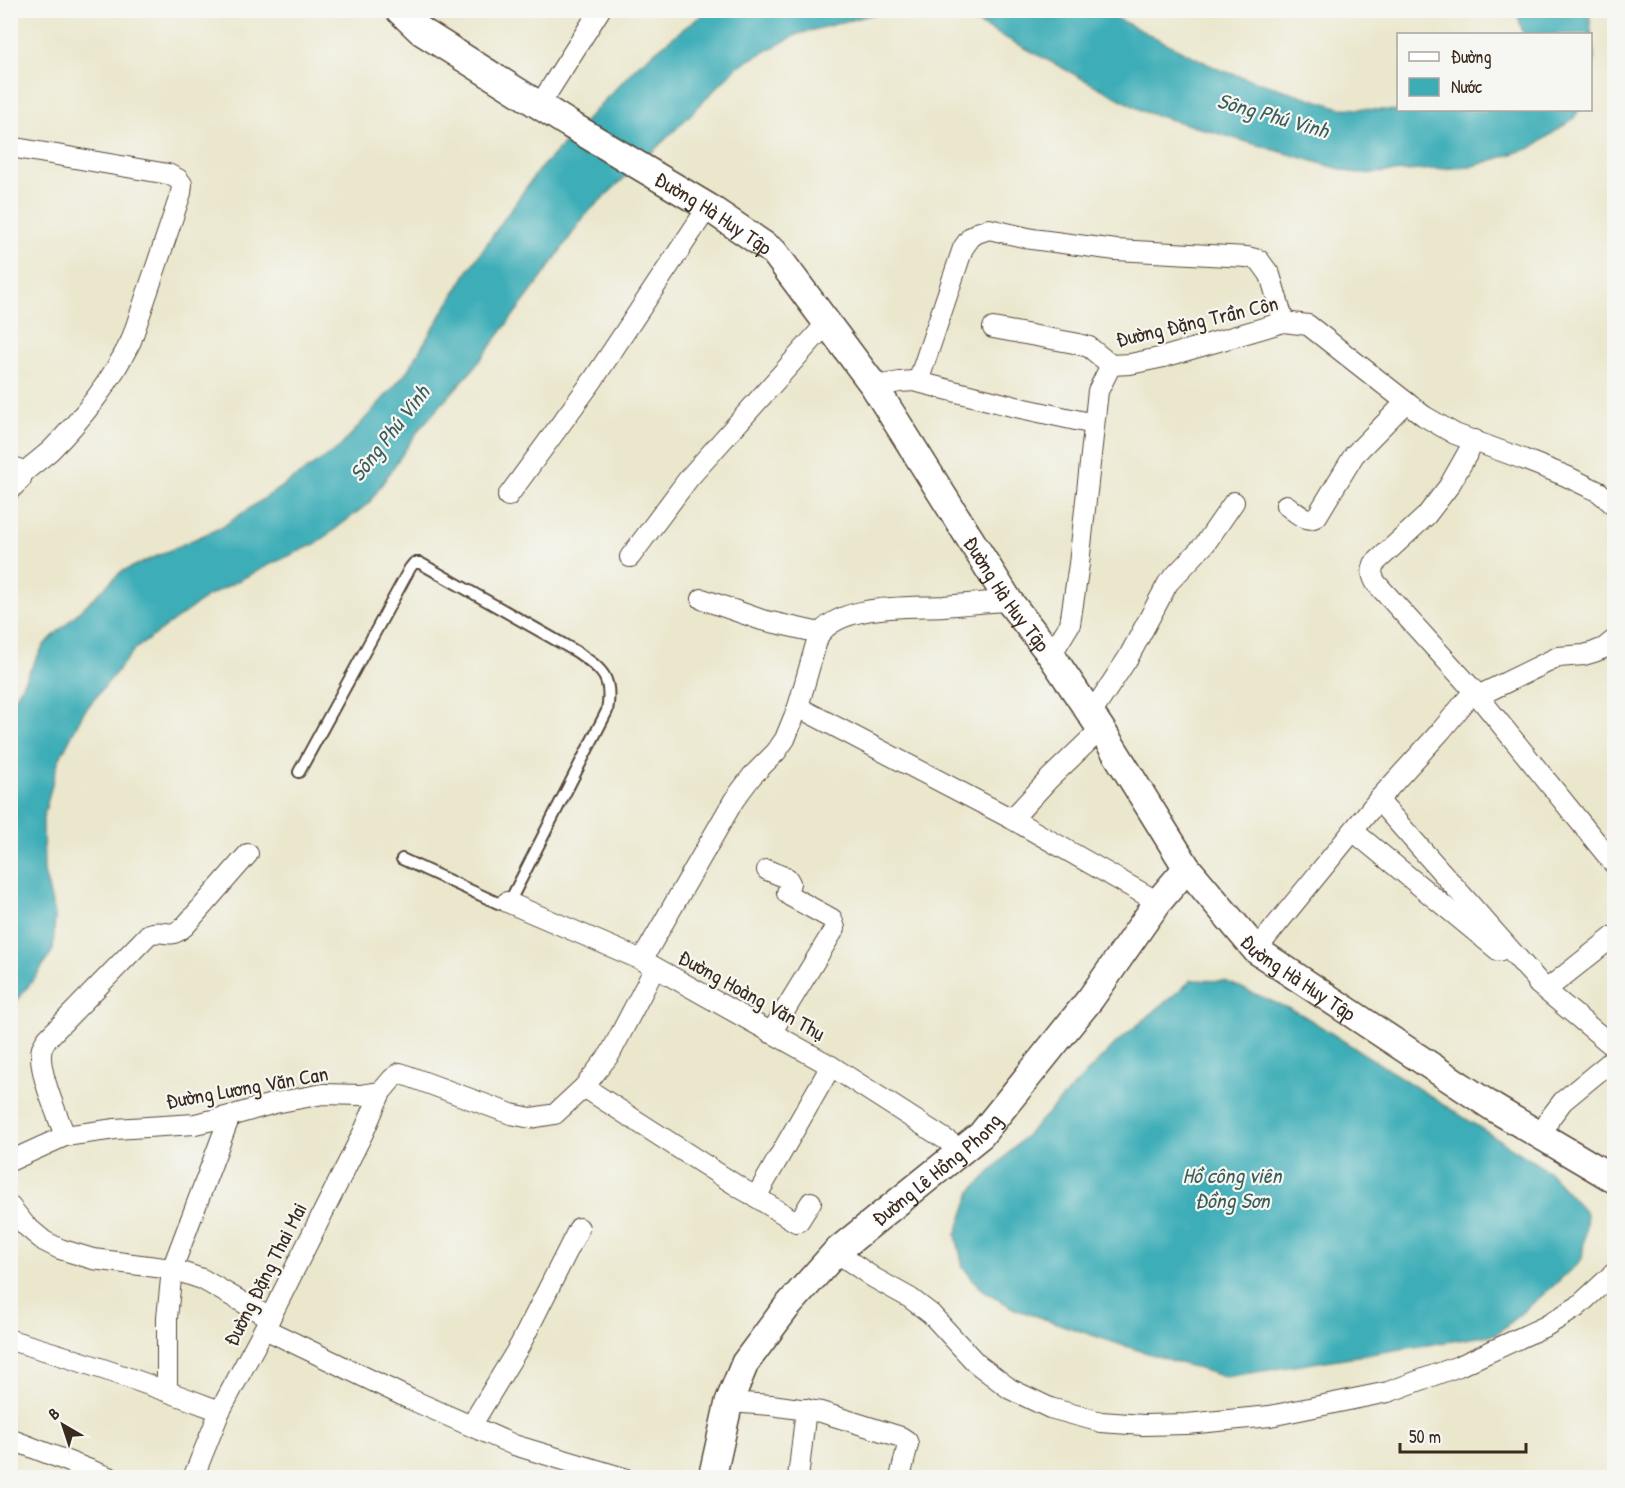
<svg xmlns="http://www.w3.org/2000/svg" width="1625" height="1488" font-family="'Patrick Hand',sans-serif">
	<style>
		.water { fill: #3cadb7; stroke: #3c6c6a; stroke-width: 1.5 }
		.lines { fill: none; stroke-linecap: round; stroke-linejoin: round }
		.service-casing { stroke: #554638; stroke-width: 14 }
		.minor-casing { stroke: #554638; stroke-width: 22 }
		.secondary-casing { stroke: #554638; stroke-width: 30 }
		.service { stroke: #fff; stroke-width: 10 }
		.minor { stroke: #fff; stroke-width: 20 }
		.secondary { stroke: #fff; stroke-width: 27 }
		.labels { text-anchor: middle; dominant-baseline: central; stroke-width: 4.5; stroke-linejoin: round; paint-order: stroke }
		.street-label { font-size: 21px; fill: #3b2a1e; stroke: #f6f6f2 }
		.water-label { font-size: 22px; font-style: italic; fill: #3b5e5b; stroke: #f6f6f2 }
	</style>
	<rect width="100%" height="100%" fill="#f6f6f2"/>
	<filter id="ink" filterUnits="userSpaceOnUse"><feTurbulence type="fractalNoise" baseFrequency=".0167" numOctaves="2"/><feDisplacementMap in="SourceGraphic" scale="12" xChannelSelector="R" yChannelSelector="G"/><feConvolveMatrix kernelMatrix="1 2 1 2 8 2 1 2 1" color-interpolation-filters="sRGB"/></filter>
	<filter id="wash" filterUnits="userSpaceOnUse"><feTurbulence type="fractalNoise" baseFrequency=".008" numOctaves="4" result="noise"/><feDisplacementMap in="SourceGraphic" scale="24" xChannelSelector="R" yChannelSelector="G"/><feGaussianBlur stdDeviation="1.35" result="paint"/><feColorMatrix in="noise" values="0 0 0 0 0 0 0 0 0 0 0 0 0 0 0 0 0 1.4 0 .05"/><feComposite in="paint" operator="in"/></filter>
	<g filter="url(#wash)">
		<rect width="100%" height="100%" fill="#ebe7cd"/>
		<!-- water -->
		<g class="water">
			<path d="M708 11H1102L1220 70 1341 108 1402 111 1579 110 1573 119 1531 148 1470 167 1357 174 1145 112 963 15 885 11 798 34 738 66 672 133 585 215 543 276 474 368 420 428 369 503 317 543 271 564 208 596 134 650 83 713 58 762 43 819 44 872 55 915 53 950 36 976 11 1008V705L44 645 121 572 222 527 340 447 406 373 468 271 537 172 637 66 683 29Z"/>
			<path d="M1517 11H1589L1594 57 1591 88 1590 34H1523Z"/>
			<path d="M1192 980 1225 981 1301 1014 1548 1171 1587 1214 1582 1259 1552 1287 1496 1334 1225 1377 1122 1345 1015 1309 980 1288 963 1267 956 1235 971 1192 1116 1043Z"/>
		</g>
	</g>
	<g filter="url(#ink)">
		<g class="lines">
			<defs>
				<path id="service" d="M299 772 410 568 414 563H420L577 652C603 670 613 678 607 711L513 895 507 902 500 904 402 859"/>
				<g id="minor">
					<path d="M539 106 600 10"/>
					<path d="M10 147 168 174 178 179 182 184 181 193 131 341C111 381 83 418 51 450 42 458 31 466 22 474"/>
					<path d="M993 328 1074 343 1089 347 1111 365"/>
					<path d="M918 382 963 248 971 237 977 233 989 229 1032 239 1116 250 1247 257 1259 260 1270 275 1284 322"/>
					<path d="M874 386 900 382 914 381 1016 407 1094 424"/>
					<path d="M1475 440 1449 486 1426 516 1374 564C1371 572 1372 576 1376 583L1474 691 1614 864"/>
					<path d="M10 465 18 469 22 474 21 479 10 490"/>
					<path d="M508 496 593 380 708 207"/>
					<path d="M1286 505C1296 512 1306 524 1317 516L1354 455 1406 402"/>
					<path d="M630 557 689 478 827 323"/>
					<path d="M702 599 762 620 820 633"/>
					<path d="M1051 655 1070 624 1079 564 1098 391 1111 365 1130 364 1164 357 1284 322 1308 325 1424 416 1455 434 1523 459 1566 476 1599 492 1614 505"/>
					<path d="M1478 696 1558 657 1584 655 1594 652 1604 648 1614 640"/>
					<path d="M798 707 1012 819 1158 902"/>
					<path d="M1091 714 1128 658 1168 583 1205 544 1234 502"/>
					<path d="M1378 800 1546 990 1614 936"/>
					<path d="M1012 819 1049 779 1101 729"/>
					<path d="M1353 831 1499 951"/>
					<path d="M767 870 787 878 790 883 787 893 790 896 832 919 835 928 771 1033"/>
					<path d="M507 902 642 960 831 1066 962 1150"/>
					<path d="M1256 950 1378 800 1440 732 1474 691"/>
					<path d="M642 960 734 800 752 776 776 752 785 739 798 707 818 637C838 603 910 608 944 606 966 604 987 602 1009 601"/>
					<path d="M1538 984 1614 1047"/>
					<path d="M584 1087 742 1189 756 1197 831 1066"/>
					<path d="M65 1136C58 1116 36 1068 42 1048 43 1045 45 1042 47 1039L149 934C165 928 168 941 185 926L248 854"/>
					<path d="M1542 1136 1550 1118 1563 1101 1614 1059"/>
					<path d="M10 1161 65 1136 115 1129 195 1124 230 1116 275 1103 323 1094 361 1095 381 1092"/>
					<path d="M756 1197 796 1222 799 1221 811 1202"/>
					<path d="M10 1206 26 1226 44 1241 60 1249 93 1259 172 1269 202 1279 270 1318"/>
					<path d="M836 1252 874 1278 910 1298 931 1314 976 1363 1010 1389 1050 1408 1101 1422 1143 1425 1187 1424 1270 1416 1388 1392 1459 1366 1546 1326 1577 1307 1614 1273"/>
					<path d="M265 1329 410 1399 514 1445 624 1478"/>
					<path d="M10 1340C81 1360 151 1385 220 1411"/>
					<path d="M167 1391V1318L172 1269 230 1116"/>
					<path d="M729 1402 771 1405 821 1412 901 1437 907 1441 908 1444 900 1478"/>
					<path d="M471 1426 520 1345 579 1228"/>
					<path d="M10 1439 111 1478"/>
					<path d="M193 1478 220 1411 270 1318 364 1131 381 1092 392 1079 400 1073 511 1114 531 1118 555 1114 584 1087 610 1054 655 968"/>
					<path d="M798 1478 806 1409"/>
				</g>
				<g id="secondary">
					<path id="s1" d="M399 10 421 31 569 124 708 207 774 252 874 386 1009 601 1051 655 1101 729 1187 868 1256 950 1494 1108 1614 1179"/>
					<path id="s2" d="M712 1478 729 1402 745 1363 786 1308 836 1252 981 1135 1091 998 1158 902 1187 868"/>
				</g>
			</defs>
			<!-- service casing -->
			<use href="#service" class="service-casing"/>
			<!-- minor casing -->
			<use href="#minor" class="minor-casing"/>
			<!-- secondary casing -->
			<use href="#secondary" class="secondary-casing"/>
			<!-- service -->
			<use href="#service" class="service"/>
			<!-- minor -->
			<use href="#minor" class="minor"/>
			<!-- secondary -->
			<use href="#secondary" class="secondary"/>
		</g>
	</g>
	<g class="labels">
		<!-- street labels -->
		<g class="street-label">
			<text stroke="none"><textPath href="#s1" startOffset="375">Đường Hà Huy Tập</textPath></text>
			<text transform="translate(1197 321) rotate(-13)">Đường Đặng Trần Côn</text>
			<text stroke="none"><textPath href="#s1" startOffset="861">Đường Hà Huy Tập</textPath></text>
			<text stroke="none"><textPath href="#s1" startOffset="1347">Đường Hà Huy Tập</textPath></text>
			<text transform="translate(752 995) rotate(29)">Đường Hoàng Văn Thụ</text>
			<text transform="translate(247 1087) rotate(-10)">Đường Lương Văn Can</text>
			<text stroke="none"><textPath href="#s2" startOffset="394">Đường Lê Hồng Phong</textPath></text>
			<text transform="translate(265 1274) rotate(-63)">Đường Đặng Thai Mai</text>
		</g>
		<!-- water labels -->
		<g class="water-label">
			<text transform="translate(1273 115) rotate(16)">Sông Phú Vinh</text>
			<text transform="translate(389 433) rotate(-52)">Sông Phú Vinh</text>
			<text x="1232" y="1175">Hồ công viên<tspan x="1232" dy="25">Đồng Sơn</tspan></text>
		</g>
	</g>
	<!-- margin -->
	<rect width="1625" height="1488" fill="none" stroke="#f6f6f2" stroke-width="36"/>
	<!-- legend -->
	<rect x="1397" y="33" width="195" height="78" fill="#f6f6f2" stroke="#aba49d" stroke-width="1.5"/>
	<rect x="1409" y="52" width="30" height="9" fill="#ffffff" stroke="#aba49d" stroke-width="1.5"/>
	<text x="1451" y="63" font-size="18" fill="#3b2a1e">Đường</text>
	<rect x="1409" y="78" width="30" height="18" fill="#3cadb7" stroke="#aba49d" stroke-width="1.5"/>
	<text x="1451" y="93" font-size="18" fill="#3b2a1e">Nước</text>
	<!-- north arrow -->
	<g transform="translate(63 1425) rotate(321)" stroke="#f6f6f2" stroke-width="4.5" paint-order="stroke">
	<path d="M0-4.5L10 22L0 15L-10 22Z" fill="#3b2a1e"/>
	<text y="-9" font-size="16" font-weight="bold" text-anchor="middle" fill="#3b2a1e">B</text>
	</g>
	<!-- scale -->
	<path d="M1400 1443v9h126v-9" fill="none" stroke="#3b2a1e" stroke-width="3"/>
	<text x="1409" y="1443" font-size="18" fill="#3b2a1e" stroke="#f6f6f2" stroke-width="4.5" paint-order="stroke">50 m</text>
</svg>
